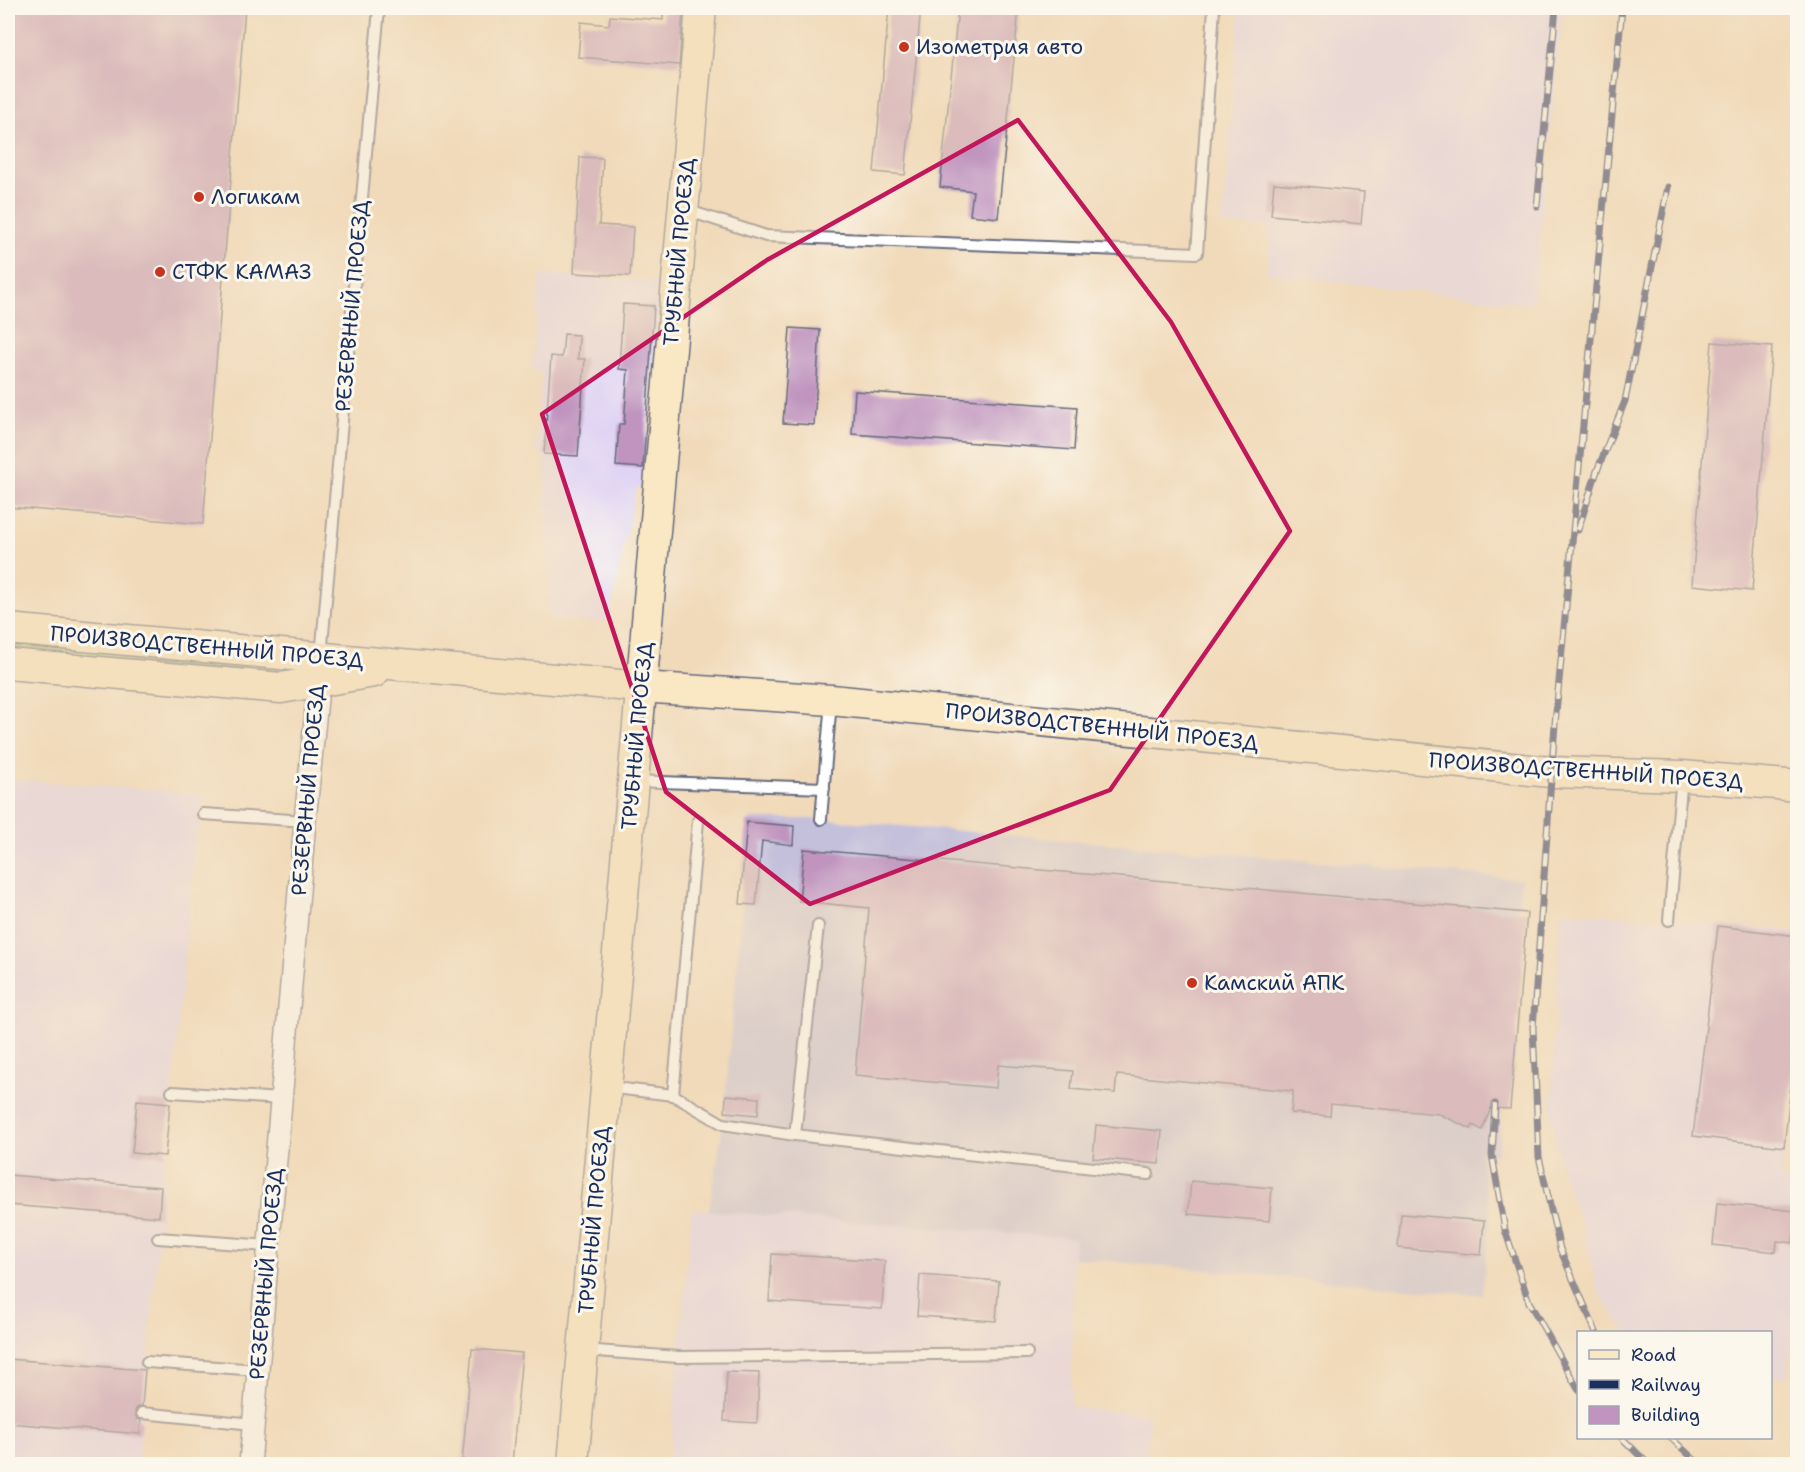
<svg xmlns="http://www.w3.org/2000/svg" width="1805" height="1472" font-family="'Shantell Sans',sans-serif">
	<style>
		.built { fill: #e0d4f4 }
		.industrial { fill: #c4c0db }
		.green { fill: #b4c86c; stroke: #687c65; stroke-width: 1.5 }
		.building { fill: #c094bf }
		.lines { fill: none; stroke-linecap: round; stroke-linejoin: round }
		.lane-casing { stroke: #666b7e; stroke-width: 14 }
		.street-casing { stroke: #666b7e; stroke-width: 24 }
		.secondary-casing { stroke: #666b7e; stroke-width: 33 }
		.lane { stroke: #fff; stroke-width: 10 }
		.street { stroke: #fff; stroke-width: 21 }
		.secondary { stroke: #fae7c3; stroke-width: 30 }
		.rail-casing { stroke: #1b2f5e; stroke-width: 7 }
		.rail { stroke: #fbf7ec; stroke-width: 4.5; stroke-dasharray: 14; stroke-linecap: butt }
		.marked { fill: none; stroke: #c2185b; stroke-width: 4.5; stroke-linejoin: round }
		.poi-dot { fill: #c8321e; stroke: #fbf7ec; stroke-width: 2 }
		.labels { text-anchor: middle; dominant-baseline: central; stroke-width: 6; stroke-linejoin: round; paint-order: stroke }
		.poi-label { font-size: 21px; fill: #1b2f5e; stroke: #fbf7ec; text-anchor: start }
		.street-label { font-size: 21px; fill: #1b2f5e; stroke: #fbf7ec }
	</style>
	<rect width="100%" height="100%" fill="#fbf7ec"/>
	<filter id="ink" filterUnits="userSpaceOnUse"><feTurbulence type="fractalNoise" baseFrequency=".0167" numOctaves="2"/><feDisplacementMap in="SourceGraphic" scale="12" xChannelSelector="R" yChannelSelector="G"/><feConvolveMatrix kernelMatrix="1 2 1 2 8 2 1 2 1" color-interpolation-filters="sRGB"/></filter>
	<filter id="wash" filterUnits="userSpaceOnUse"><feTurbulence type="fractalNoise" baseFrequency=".008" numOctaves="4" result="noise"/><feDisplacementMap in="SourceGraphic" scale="24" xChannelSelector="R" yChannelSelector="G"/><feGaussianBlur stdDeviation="1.35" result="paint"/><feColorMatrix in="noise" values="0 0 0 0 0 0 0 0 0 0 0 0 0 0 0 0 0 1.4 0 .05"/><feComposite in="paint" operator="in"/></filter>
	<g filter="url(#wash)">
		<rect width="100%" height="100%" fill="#f1daba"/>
		<!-- built -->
		<g class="built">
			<path d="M1240 8H1563L1534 297 1527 304 1266 273 1270 227 1222 225Z"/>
			<path d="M541 274 662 283 642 488H636L610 613 604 623 549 617 545 455 535 453 542 372 532 370Z"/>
			<path d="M8 779 204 794 202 823 197 829 179 1017 138 1464H8Z"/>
			<path d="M1561 911 1797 931V1043L1781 1179 1798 1181 1797 1255 1788 1377 1771 1376 1770 1332H1626L1598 1292 1584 1231 1561 1171 1551 1113Z"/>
			<path d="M692 1209 1075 1238 1073 1258 1071 1407 1150 1415 1146 1464H669Z"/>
		</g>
		<!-- industrial -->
		<path class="industrial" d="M750 819H821L1521 879 1498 1155 1480 1153 1491 1215 1482 1295 1073 1258 1075 1238 709 1211 723 1124Z"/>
		<!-- green -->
		<path class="green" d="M8 641 278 663V676L8 654Z"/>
		<g id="blocks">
			<!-- building -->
			<g class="building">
				<path d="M8 8H245L203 524 8 507Z"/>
				<path d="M889 8H921L905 175 874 172Z"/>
				<path d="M958 8H1019L998 218 970 215 973 191 940 187Z"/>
				<path d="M663 12 683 13 679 65 578 57 581 22 609 25 610 16 663 20Z"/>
				<path d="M580 157 603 158 599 225 633 227 630 276 574 273Z"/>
				<path d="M1274 183 1364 192 1361 224 1271 215Z"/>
				<path d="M623 304 654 306 643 468 616 466 619 424H624L628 370 619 369Z"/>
				<path d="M790 328 820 330 814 425 783 423Z"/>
				<path d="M564 334 579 335 578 359H585L578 456 544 454 551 356 562 357Z"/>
				<path d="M1712 342 1772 347 1752 591 1692 585Z"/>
				<path d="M855 391 1077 407 1074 450 852 434Z"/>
				<path d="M747 822 794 826 793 845 762 841 756 905 740 904Z"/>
				<path d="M804 849 1527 913 1510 1109 1491 1108 1482 1130 1473 1125 1471 1129 1439 1114 1331 1104 1330 1116 1291 1113 1293 1091 1117 1075 1115 1093 1071 1089 1073 1071 998 1065 996 1088 855 1075 869 908 799 901Z"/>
				<path d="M1718 926 1797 936V1031L1784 1147 1693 1136Z"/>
				<path d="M726 1095 759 1098 758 1115 725 1112Z"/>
				<path d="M137 1100 170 1103 165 1156 132 1153Z"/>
				<path d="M1096 1125 1162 1131 1159 1164 1093 1158Z"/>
				<path d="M8 1175 161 1187 159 1217 8 1205Z"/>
				<path d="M1191 1181 1272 1188 1269 1221 1188 1214Z"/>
				<path d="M1717 1203 1796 1211 1793 1243 1777 1241 1776 1252 1713 1245Z"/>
				<path d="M1401 1214 1484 1221 1481 1255 1398 1248Z"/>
				<path d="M772 1254 885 1261 882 1309 769 1301Z"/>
				<path d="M920 1275 999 1281 996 1321 917 1316Z"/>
				<path d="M472 1349 522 1353 512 1464H462Z"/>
				<path d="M8 1359 145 1370 142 1406 136 1408 135 1413 137 1419 141 1420 140 1434 8 1423Z"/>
				<path d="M727 1372 759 1373 757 1423 724 1421Z"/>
			</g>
		</g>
	</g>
	<g filter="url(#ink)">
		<use href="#blocks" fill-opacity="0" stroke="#666b7e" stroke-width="1.5"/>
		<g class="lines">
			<defs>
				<g id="lane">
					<path d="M686 210 766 236 1197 253 1214 8"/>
					<path d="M321 656 379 8"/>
					<path d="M633 781 824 788"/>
					<path d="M203 814 305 821"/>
					<path d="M821 819 831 701"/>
					<path d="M1669 920 1682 776"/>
					<path d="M607 1087 673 1095 723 1124 795 1135 1148 1174"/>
					<path d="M172 1092 281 1099"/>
					<path d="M673 1095 698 821"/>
					<path d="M795 1135 818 926"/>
					<path d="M158 1238 268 1246"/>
					<path d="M583 1350 678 1357 1027 1353"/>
					<path d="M147 1362 258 1370"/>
					<path d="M142 1413 253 1424"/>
				</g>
				<path id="street" d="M250 1464 305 821 320 669"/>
				<g id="secondary">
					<path d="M8 629 641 687 831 700 1551 772 1682 776 1798 786"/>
					<path d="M8 664 281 688 374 672"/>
					<path d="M573 1464 701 8"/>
				</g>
			</defs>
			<!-- lane casing -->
			<use href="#lane" class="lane-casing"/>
			<!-- street casing -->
			<use href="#street" class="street-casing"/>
			<!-- secondary casing -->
			<use href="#secondary" class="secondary-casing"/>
			<!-- lane -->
			<use href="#lane" class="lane"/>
			<!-- street -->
			<use href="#street" class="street"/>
			<!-- secondary -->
			<use href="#secondary" class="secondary"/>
			<defs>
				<g id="rail">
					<path d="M1537 206 1556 8"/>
					<path d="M1578 530 1597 471 1625 401 1668 187"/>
					<path d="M1495 1104 1492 1155 1505 1230 1529 1302 1578 1389"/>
					<path d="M1596 1332 1560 1249 1539 1157 1533 1028 1555 724 1622 8"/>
					<path d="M1622 1438 1648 1464"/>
					<path d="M1671 1438 1699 1464"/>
				</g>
			</defs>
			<!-- rail casing -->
			<use href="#rail" class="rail-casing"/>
			<!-- rail -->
			<use href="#rail" class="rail"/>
		</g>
	</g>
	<!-- marked area -->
	<path d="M0 0H1805V1472H0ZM1018 120 1171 322 1290 531 1110 790 810 904 666 792 542 414 767 260Z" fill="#f1daba" fill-opacity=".55" fill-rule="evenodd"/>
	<path class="marked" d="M1018 120 1171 322 1290 531 1110 790 810 904 666 792 542 414 767 260Z"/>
	<!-- markers -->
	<g class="poi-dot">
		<circle cx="904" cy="47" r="6"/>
		<circle cx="199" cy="197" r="6"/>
		<circle cx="160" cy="272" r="6"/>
		<circle cx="1192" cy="983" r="6"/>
	</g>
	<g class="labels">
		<!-- poi labels -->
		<g class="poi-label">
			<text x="916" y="47">Изометрия авто</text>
			<text x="211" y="197">Логикам</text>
			<text x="172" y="272">СТФК КАМАЗ</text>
			<text x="1204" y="983">Камский АПК</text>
		</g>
		<!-- street labels -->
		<g class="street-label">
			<text transform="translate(679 252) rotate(-85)">ТРУБНЫЙ ПРОЕЗД</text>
			<text transform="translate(352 306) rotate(-85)">РЕЗЕРВНЫЙ ПРОЕЗД</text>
			<text transform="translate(207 647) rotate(5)">ПРОИЗВОДСТВЕННЫЙ ПРОЕЗД</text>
			<text transform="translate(1102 727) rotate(6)">ПРОИЗВОДСТВЕННЫЙ ПРОЕЗД</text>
			<text transform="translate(637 736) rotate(-85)">ТРУБНЫЙ ПРОЕЗД</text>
			<text transform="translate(1586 771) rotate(4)">ПРОИЗВОДСТВЕННЫЙ ПРОЕЗД</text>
			<text transform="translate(308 790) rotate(-85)">РЕЗЕРВНЫЙ ПРОЕЗД</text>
			<text transform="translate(594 1220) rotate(-85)">ТРУБНЫЙ ПРОЕЗД</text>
			<text transform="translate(266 1274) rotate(-85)">РЕЗЕРВНЫЙ ПРОЕЗД</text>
		</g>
	</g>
	<!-- margin -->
	<rect width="1805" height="1472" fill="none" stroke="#fbf7ec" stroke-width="30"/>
	<!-- legend -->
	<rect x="1577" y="1331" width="195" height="108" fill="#fbf7ec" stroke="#a1a7b3" stroke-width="1.5"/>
	<rect x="1589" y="1350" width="30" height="9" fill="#fae7c3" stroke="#a1a7b3" stroke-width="1.5"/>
	<text x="1631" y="1361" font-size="18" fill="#1b2f5e">Road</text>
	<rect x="1589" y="1380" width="30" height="9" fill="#1b2f5e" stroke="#a1a7b3" stroke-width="1.5"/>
	<text x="1631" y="1391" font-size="18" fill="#1b2f5e">Railway</text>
	<rect x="1589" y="1406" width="30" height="18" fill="#c094bf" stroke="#a1a7b3" stroke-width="1.5"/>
	<text x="1631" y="1421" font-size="18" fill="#1b2f5e">Building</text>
</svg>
